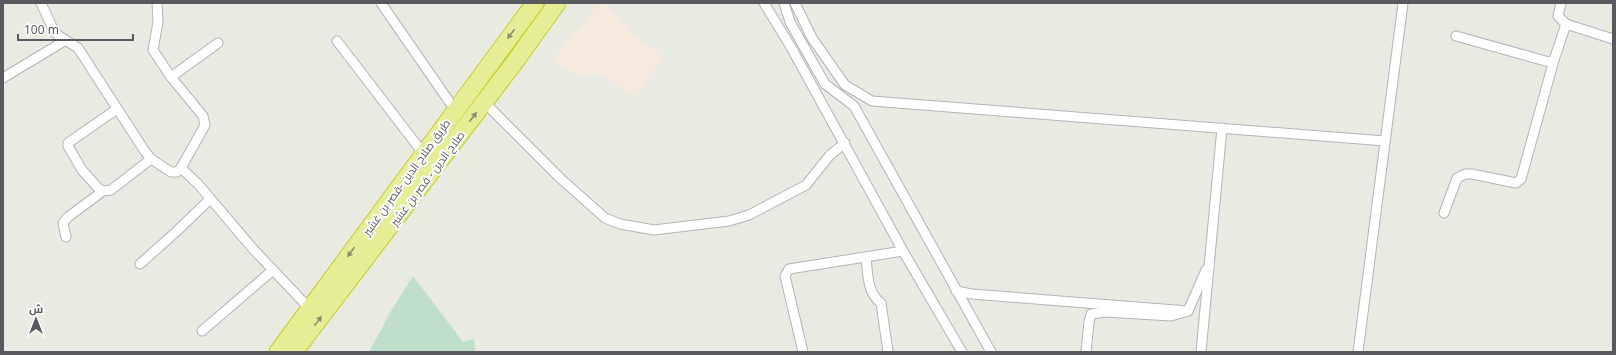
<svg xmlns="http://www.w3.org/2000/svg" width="1616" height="355" font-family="'Noto Sans',Cairo,sans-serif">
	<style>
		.medical { fill: #f6e9de }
		.green { fill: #c0dfcb }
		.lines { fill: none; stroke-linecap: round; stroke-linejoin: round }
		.street-casing { stroke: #b3b4ba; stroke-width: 11 }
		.highway-casing { stroke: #c6ce1d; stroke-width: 19 }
		.street { stroke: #fff; stroke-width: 9 }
		.highway { stroke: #e5ee94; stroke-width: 17 }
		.oneway { fill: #8a8e72 }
		.labels { text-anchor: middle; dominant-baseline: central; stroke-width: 4; stroke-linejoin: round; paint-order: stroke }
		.street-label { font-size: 11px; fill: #595a60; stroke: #fff }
	</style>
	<rect width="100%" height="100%" fill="#e9eae1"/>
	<!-- medical -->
	<path class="medical" d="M600 3H603L633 35 663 56 635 97 599 73 581 77 552 60Z"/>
	<!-- green -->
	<path class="green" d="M413 276 463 342 474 339 475 352H369L391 311Z"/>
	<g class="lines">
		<defs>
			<g id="street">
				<path d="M41 3 54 31 59 36 78 48 144 150 151 159 171 172H177L181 168 198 184 254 250 310 309"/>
				<path d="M157 3 158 22 153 50 171 77 203 116 205 125 181 168"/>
				<path d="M381 3 455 110"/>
				<path d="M764 3 792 49 903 251 962 352"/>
				<path d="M784 3 790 22 825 84 854 106 991 352"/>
				<path d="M795 3 812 38 845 85 872 101 1385 141"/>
				<path d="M1561 3 1558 16 1566 24 1613 39"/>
				<path d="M1456 36 1549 62 1554 60 1566 24"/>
				<path d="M337 41 423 153"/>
				<path d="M171 77 218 43"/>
				<path d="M3 78 66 40"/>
				<path d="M484 102 560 178 605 218 620 224 654 230 729 221 749 215 806 185 830 155 845 143"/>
				<path d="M103 191 100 190 82 170 68 146V143L117 109"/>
				<path d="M1444 213 1457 178 1465 174H1472L1516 183 1521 179 1554 60"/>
				<path d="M66 237 63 223 68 217 103 191 111 190 151 159"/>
				<path d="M866 258C868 274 867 293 881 303L888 352"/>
				<path d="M140 264 177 231 210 199"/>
				<path d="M956 291 972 294 1188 311"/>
				<path d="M202 331 273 270"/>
				<path d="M803 352 785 276 789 269 903 251"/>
				<path d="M1086 352 1089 322 1091 314 1105 312 1171 316 1188 311 1206 270"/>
				<path d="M1201 352 1222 128"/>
				<path d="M1358 352 1403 3"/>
			</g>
			<g id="highway">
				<path d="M278 352 535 3"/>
				<path d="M294 352 514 63 557 3"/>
			</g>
		</defs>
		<!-- street casing -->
		<use href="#street" class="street-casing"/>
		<!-- highway casing -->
		<use href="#highway" class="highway-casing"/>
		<!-- street -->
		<use href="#street" class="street"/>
		<!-- highway -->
		<use href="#highway" class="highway"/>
	</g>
	<!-- one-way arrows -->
	<defs><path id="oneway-solid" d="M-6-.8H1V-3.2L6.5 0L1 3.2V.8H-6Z"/></defs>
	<g class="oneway">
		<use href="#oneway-solid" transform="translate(511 34) rotate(127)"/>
		<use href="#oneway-solid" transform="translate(473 117) rotate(-53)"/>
		<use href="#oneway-solid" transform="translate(351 252) rotate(126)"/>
		<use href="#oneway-solid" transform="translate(318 321) rotate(-53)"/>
	</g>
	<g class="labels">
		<!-- street labels -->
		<g class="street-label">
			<text transform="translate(406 177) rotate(-54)">طريق صلاح الدين -قصر بن غشير</text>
			<text transform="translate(427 178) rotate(-53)">صلاح الدين - قصر بن غشير</text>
		</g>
	</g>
	<!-- border -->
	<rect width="1616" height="355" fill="none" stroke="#595a60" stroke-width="8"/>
	<!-- north arrow -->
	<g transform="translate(36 319)" stroke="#ffffff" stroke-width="3" paint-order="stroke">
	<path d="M0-3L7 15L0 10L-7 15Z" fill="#595a60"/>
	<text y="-6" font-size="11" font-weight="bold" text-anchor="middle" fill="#595a60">ش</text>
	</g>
	<!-- scale -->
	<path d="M18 34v6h115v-6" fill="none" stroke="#595a60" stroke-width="2"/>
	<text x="24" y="34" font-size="12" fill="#595a60" stroke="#ffffff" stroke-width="3" paint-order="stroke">100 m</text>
</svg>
